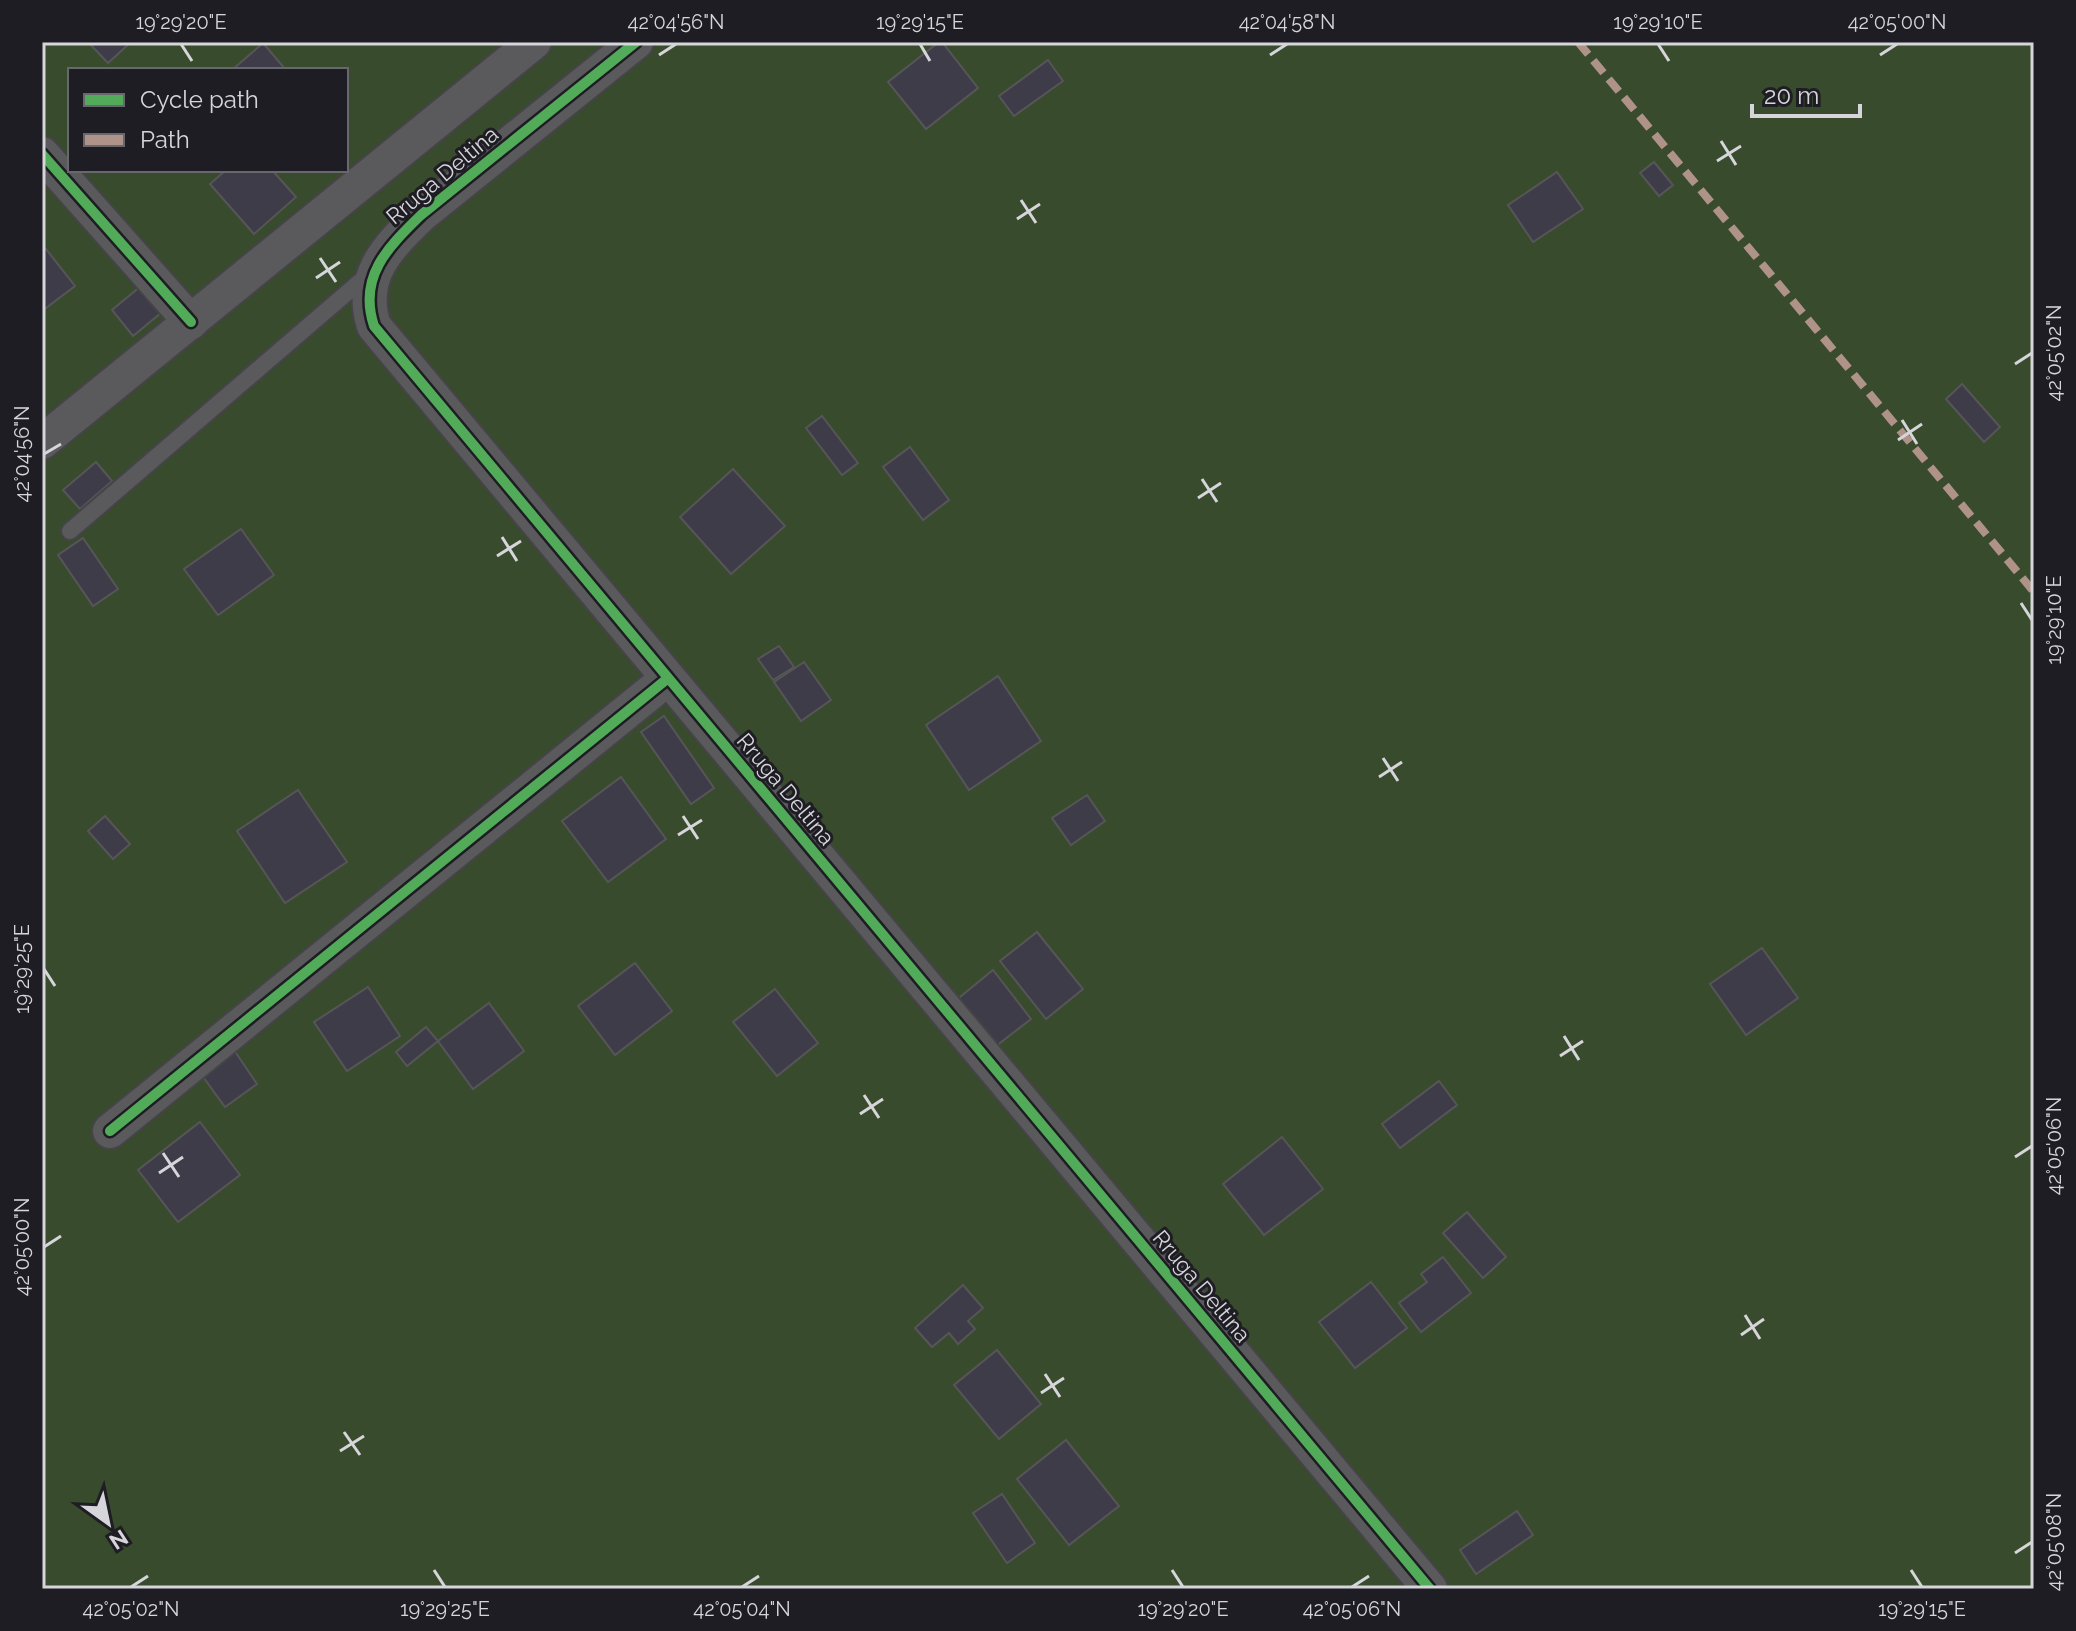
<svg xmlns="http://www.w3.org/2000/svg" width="2076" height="1631" font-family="Raleway,sans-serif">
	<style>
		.green { fill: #394b2d; fill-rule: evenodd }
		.building { fill: #3e3c48; stroke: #565558; stroke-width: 2 }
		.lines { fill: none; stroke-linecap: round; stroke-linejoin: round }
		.lane-casing { stroke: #454448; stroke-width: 20 }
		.street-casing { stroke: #454448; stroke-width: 38 }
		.lane { stroke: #5a595c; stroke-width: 16 }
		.street { stroke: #5a595c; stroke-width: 34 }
		.quiet { stroke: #af9288; stroke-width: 8; stroke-dasharray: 16 8; stroke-linecap: butt }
		.cycleway-casing { stroke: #1e1d24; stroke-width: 15 }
		.cycleway { stroke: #51ab58; stroke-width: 10 }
		.ticks { fill: none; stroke: #d6d5da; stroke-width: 3 }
		.labels { text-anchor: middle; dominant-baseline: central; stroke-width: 6; stroke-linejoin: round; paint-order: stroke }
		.street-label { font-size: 22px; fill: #d6d5da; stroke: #1e1d24 }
		.neatline { fill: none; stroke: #d6d5da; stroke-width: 3 }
		.ticks-label { font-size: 20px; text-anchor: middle; fill: #d6d5da }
	</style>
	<rect width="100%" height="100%" fill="#29282c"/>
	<!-- green -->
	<path class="green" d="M42 42H2034V1589H42ZM70 70H346V170H70Z"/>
	<!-- building -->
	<g class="building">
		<path d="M88 42H131L108 63Z"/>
		<path d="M939 42H942L978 88 926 129 888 82Z"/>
		<path d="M263 43 286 70H232Z"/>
		<path d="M1048 60 1063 81 1014 116 999 96Z"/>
		<path d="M1654 162 1673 185 1659 196 1640 173Z"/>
		<path d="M226 170H272L296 197 254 234 210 184Z"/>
		<path d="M1557 172 1583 209 1533 242 1508 205Z"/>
		<path d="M42 244 75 286 42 311Z"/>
		<path d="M141 286 162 312 133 336 112 310Z"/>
		<path d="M1962 384 2000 427 1984 442 1946 399Z"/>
		<path d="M822 416 858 463 842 475 806 428Z"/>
		<path d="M910 447 949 500 923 520 883 467Z"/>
		<path d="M96 462 112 481 80 509 63 490Z"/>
		<path d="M733 469 785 526 731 574 680 517Z"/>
		<path d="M241 529 274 575 218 615 184 569Z"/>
		<path d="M83 538 118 589 93 606 58 555Z"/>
		<path d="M779 646 794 667 773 680 758 659Z"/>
		<path d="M804 662 831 700 801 721 774 682Z"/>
		<path d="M998 676 1041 741 969 790 926 725Z"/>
		<path d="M664 716 714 788 691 804 641 732Z"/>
		<path d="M621 777 666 839 608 882 562 821Z"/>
		<path d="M298 790 347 862 285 903 237 831Z"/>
		<path d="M1087 795 1105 821 1071 845 1052 818Z"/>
		<path d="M105 816 130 844 113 859 88 831Z"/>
		<path d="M1037 932 1083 989 1046 1019 1000 961Z"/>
		<path d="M1762 948 1798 998 1746 1035 1710 984Z"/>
		<path d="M635 963 672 1011 615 1055 578 1006Z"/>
		<path d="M993 970 1031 1019 991 1050 954 1002Z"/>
		<path d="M368 987 400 1036 347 1071 314 1022Z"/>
		<path d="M775 989 818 1043 777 1076 733 1022Z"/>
		<path d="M489 1003 524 1051 473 1089 438 1041Z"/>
		<path d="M426 1027 438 1041 407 1066 396 1052Z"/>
		<path d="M234 1050 257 1084 225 1107 201 1074Z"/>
		<path d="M1439 1081 1457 1105 1400 1148 1382 1124Z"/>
		<path d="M200 1122 240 1175 178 1222 138 1170Z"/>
		<path d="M1282 1137 1323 1189 1264 1235 1223 1184Z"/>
		<path d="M1467 1212 1506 1257 1483 1278 1443 1233Z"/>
		<path d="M1443 1257 1471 1293 1421 1332 1399 1303 1427 1282 1421 1274Z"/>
		<path d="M1371 1282 1407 1328 1355 1368 1319 1322Z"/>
		<path d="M963 1285 983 1308 968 1321 975 1329 958 1344 949 1333 932 1347 915 1328Z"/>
		<path d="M997 1350 1041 1404 999 1439 954 1385Z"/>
		<path d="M1066 1440 1119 1506 1069 1545 1017 1479Z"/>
		<path d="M1002 1494 1035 1543 1007 1563 973 1513Z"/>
		<path d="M1517 1511 1533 1535 1476 1574 1460 1550Z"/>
	</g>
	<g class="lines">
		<defs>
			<path id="lane" d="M70 531 370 273"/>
			<g id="street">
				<path d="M636 42 421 215C387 248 358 277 374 326L1430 1589"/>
				<path d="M42 154 191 322"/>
				<path d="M42 442 534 42"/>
				<path d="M110 1131 667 679"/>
			</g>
		</defs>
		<!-- lane casing -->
		<use href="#lane" class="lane-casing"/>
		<!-- street casing -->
		<use href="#street" class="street-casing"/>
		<!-- lane -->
		<use href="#lane" class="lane"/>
		<!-- street -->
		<use href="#street" class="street"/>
		<!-- quiet -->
		<path class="quiet" d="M1578 42 2034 592"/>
		<defs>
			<g id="cycleway">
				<path d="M636 42 421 215C387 248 358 277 374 326L1430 1589"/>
				<path d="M42 154 191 322"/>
				<path d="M110 1131 667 679"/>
			</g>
		</defs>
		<!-- cycleway casing -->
		<use href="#cycleway" class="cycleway-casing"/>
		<!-- cycleway -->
		<use href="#cycleway" class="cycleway"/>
	</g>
	<!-- ticks -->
	<path class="ticks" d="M181 44 192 61M920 44 930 61M1658 44 1669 61M659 55 676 44M1270 55 1287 44M1880 55 1897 44M1721 141 1736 165M1717 161 1741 146M1021 200 1036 223M1017 219 1040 204M320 258 336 282M316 278 340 262M2015 364 2032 353M1902 420 1917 444M1898 440 1922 424M44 454 61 444M1202 479 1217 502M1198 498 1221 483M502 537 517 561M497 556 521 541M2021 603 2032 620M1383 758 1398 781M1379 777 1402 762M683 816 698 839M678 835 702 820M44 969 55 986M1564 1036 1579 1060M1560 1056 1583 1041M864 1095 879 1118M860 1114 883 1099M163 1153 179 1177M2015 1157 2032 1146M159 1173 183 1157M44 1247 61 1236M1745 1315 1760 1339M1741 1335 1764 1319M1045 1374 1060 1397M1041 1393 1064 1378M344 1432 360 1455M340 1451 364 1436M2015 1553 2032 1542M434 1570 445 1587M1172 1570 1183 1587M1911 1570 1922 1587M131 1587 148 1576M742 1587 759 1576M1352 1587 1369 1576"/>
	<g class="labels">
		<!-- street labels -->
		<g class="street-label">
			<text transform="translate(442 175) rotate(-40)">Rruga Deltina</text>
			<text transform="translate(786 789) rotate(50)">Rruga Deltina</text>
			<text transform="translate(1202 1286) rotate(50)">Rruga Deltina</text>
		</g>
	</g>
	<!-- border -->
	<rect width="2076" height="1631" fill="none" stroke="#1e1d24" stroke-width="88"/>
	<!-- legend -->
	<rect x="68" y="68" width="280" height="104" fill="#1e1d24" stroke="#68676d" stroke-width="2"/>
	<rect x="84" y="94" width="40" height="12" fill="#51ab58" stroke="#68676d" stroke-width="2"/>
	<text x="140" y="108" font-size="24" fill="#d6d5da">Cycle path</text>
	<rect x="84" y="134" width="40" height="12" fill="#af9288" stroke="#68676d" stroke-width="2"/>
	<text x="140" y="148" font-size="24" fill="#d6d5da">Path</text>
	<!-- north arrow -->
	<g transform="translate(108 1523) rotate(147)" stroke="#1e1d24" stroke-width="6" paint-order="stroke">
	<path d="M0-6L14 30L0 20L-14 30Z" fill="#d6d5da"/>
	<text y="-12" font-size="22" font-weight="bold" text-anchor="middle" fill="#d6d5da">N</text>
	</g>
	<!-- scale -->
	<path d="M1752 104v12h108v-12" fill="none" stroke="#d6d5da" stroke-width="4"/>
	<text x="1764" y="104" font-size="24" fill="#d6d5da" stroke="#1e1d24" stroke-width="6" paint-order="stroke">20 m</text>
	<rect x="44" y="44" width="1988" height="1543" class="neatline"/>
	<g class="ticks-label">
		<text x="181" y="29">19°29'20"E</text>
		<text x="676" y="29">42°04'56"N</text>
		<text x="920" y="29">19°29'15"E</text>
		<text x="1287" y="29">42°04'58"N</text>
		<text x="1658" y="29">19°29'10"E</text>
		<text x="1897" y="29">42°05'00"N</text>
		<text transform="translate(2054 353) rotate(-90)" y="7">42°05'02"N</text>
		<text transform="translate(22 454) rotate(-90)" y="7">42°04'56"N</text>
		<text transform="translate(2054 620) rotate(-90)" y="7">19°29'10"E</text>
		<text transform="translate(22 969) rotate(-90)" y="7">19°29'25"E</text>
		<text transform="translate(2054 1146) rotate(-90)" y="7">42°05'06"N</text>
		<text transform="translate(22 1247) rotate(-90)" y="7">42°05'00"N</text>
		<text transform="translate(2054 1542) rotate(-90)" y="7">42°05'08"N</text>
		<text x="131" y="1616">42°05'02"N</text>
		<text x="445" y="1616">19°29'25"E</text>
		<text x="742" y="1616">42°05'04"N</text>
		<text x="1183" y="1616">19°29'20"E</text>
		<text x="1352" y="1616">42°05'06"N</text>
		<text x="1922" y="1616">19°29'15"E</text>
	</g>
</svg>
